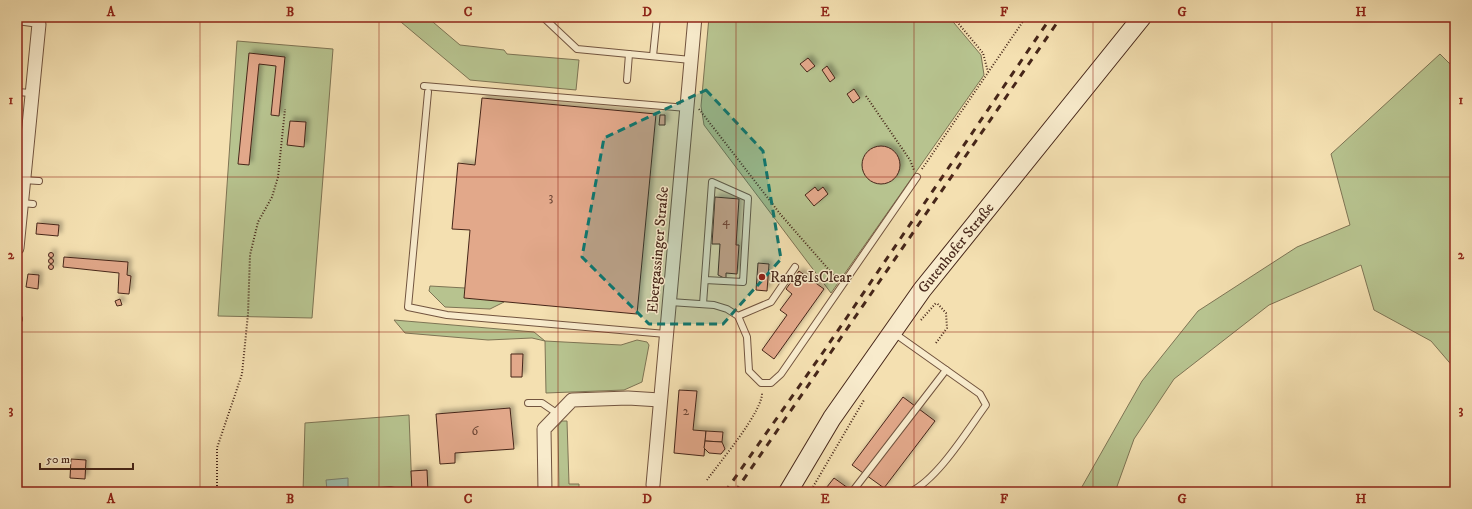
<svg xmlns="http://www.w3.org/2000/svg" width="1472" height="509" font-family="'IM FELL DW Pica',serif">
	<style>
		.green { fill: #b7c38f; stroke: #7e7454 }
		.water { fill: #9cbdab; stroke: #7a8171 }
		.building { fill: #e2a88a; stroke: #462619; filter: url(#shadow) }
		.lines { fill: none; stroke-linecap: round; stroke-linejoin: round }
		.lane-casing { stroke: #72543f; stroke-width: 8 }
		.street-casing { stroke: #72543f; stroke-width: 15 }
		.secondary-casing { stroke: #462619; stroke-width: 20 }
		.path { stroke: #462619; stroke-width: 2; stroke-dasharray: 1 2; stroke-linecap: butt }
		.lane { stroke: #f8ebcc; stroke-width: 6 }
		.street { stroke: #f8ebcc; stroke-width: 13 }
		.secondary { stroke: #f8ebcc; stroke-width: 18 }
		.rail { stroke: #462619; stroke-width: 3; stroke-dasharray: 7 7; stroke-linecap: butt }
		.marked { fill: #0f766e; fill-opacity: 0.2; stroke: #0f766e; stroke-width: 3; stroke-dasharray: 8 5; stroke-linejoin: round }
		.grid { fill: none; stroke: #8f2418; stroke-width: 1; stroke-opacity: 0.55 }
		.poi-dot { fill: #8f2418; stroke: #f8ebcc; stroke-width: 1.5 }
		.labels { text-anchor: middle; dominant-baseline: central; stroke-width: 3; stroke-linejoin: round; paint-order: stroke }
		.number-label { font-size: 13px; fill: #6d4635 }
		.street-label { font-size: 15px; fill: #462619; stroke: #f8ebcc }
		.poi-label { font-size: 15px; fill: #462619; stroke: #f8ebcc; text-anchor: start }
		.neatline { fill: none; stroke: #8f2418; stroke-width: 1.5 }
		.grid-label { font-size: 13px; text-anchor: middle; font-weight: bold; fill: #8f2418 }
	</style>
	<defs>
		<filter id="shadow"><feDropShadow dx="3.5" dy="-3.5" stdDeviation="2" flood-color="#0004"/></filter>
	</defs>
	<rect width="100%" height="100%" fill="#f4e0b1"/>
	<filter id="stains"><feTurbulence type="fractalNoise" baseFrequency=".005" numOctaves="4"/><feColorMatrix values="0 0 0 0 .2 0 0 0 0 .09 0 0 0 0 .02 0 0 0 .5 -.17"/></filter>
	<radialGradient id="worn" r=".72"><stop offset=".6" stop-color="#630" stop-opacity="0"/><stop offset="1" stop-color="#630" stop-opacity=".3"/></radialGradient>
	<!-- green -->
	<g class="green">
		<path d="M395 17H427L460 45 504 50 507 54 579 60 576 90 470 80Z"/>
		<path d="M709 17H949L981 55 984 75 831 293 704 125 701 106Z"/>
		<path d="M237 41 333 49 312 318 218 316Z"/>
		<path d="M1440 54 1455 69V369L1431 341 1374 310 1361 265 1269 305 1174 379 1134 439 1115 492H1079L1142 381 1198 311 1297 247 1350 225 1331 154Z"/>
		<path d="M430 286 465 288 504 302 490 309 445 307 429 291Z"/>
		<path d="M394 320 534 332 545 341 621 345 637 340 647 342 649 345 642 382 624 390 546 393 545 341 532 338 488 340 405 333Z"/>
		<path d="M409 415 412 492H303L305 423Z"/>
		<path d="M562 421H567L569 484H579V492H559L558 426Z"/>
	</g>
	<!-- water -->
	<path class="water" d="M348 478V488L327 490 326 480Z"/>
	<!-- building -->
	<g class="building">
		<path d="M249 53 285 57 279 116 271 115 276 66 259 64 249 165 238 164Z"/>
		<path d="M808 58 815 66 807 72 800 64Z"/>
		<path d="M827 66 835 78 830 82 822 70Z"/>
		<path d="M854 89 860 98 853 103 847 94Z"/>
		<path d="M482 98 656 114 637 314 464 298 470 230 452 229 458 163 475 165Z"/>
		<path d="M660 115H665V125H659Z"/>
		<path d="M290 121 306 122 304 147 287 145Z"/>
		<circle cx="881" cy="165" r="19"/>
		<path d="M815 187 818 191 823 187 828 194 814 206 805 195Z"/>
		<path d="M715 197 739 199 736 245H739L737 274 726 273V279L718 275 720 244H712Z"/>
		<path d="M37 223 59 225 58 236 36 234Z"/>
		<circle cx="51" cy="255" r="2.5"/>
		<path d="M64 257 128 262 127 275 131 276 129 294 118 293 119 273 63 267Z"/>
		<circle cx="51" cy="261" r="2.5"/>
		<path d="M758 263 769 264 767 291 756 290Z"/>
		<circle cx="51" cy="267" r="2.5"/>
		<path d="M799 271 824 289 774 359 762 350 787 315 780 310 792 294 786 289Z"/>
		<path d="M28 274 39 275 38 289 26 287Z"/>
		<path d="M120 299 122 305 117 306 115 301Z"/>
		<path d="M511 354H523L522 377H511Z"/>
		<path d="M679 390 697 391 693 430 706 431 704 456 674 453Z"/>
		<path d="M903 397 935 421 884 488 852 465Z"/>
		<path d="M510 408 514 449 455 453V463L440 464 436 414Z"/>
		<path d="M706 431 723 432 722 442 705 441Z"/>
		<path d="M705 441 722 442 725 449 721 454 709 453 704 448Z"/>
		<path d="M71 459 86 460 85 479 70 478Z"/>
		<path d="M427 470 428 492H412L411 471Z"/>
		<path d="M834 478 848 488 845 492H823Z"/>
	</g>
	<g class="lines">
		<defs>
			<g id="lane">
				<path d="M543 17 577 49 691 60"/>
				<path d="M17 21 39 24 40 17"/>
				<path d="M653 56 657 17"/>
				<path d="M627 80 629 54"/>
				<path d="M424 86 687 108"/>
				<path d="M17 92 31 93"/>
				<path d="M428 92 408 307 447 315 666 334"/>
				<path d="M23 180 39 181"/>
				<path d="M21 203 33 204"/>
				<path d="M670 302 714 305 727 309 738 316 747 337 749 371 761 383H771L781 374 917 177"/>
				<path d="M703 304 712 182 748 198 743 282 705 280"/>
				<path d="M738 316 771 302 795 267"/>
				<path d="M17 319H19"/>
				<path d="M894 333 980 394 986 405C967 431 938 479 910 492"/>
				<path d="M528 403H542L558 414"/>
				<path d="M372 492 390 490 398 492"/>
				<path d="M852 492 946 370"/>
			</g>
			<g id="street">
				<path d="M17 248 39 24"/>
				<path d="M653 485 695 17"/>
				<path d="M545 492 544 429 572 400 628 398 660 400"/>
			</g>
			<path id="secondary" d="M788 492 832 418 922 290 1142 17"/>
		</defs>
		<!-- lane casing -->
		<use href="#lane" class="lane-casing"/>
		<!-- street casing -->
		<use href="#street" class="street-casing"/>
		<!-- secondary casing -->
		<use href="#secondary" class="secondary-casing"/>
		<!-- path -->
		<g class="path">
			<path d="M953 17 983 53 988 72"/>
			<path d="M866 96 910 160 914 170"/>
			<path d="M699 109 781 215 836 278"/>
			<path d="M922 169 1026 17"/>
			<path d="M921 320 936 303"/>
			<path d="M936 343 947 328 946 313 937 303"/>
			<path d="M707 480C719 463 764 410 762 392"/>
			<path d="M217 492V448L242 374 248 314 250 255 258 222 272 197 278 177 285 109"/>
			<path d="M810 492 864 400"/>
		</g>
		<!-- lane -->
		<use href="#lane" class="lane"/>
		<!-- street -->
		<use href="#street" class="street"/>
		<!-- secondary -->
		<use href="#secondary" class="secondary"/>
		<!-- rail -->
		<g class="rail">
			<path d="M725 492 824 351 1051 17"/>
			<path d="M735 492 1061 17"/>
		</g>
	</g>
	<!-- marked area -->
	<path class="marked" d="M706 90 763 151 781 259 723 324H649L582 257 604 138Z"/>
	<!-- grid -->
	<path class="grid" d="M200 17V492M379 17V492M558 17V492M736 17V492M914 17V492M1093 17V492M1272 17V492M17 177H1455M17 332H1455"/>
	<!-- markers -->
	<circle class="poi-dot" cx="762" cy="277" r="4"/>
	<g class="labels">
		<!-- number labels -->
		<g class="number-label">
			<text x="551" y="197">3</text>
			<text x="726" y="221">4</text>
			<text x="686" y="411">2</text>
			<text x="475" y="431">6</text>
		</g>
		<!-- street labels -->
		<g class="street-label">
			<text transform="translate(956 248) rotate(-51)">Gutenhofer Straße</text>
			<text transform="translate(658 250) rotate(-85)">Ebergassinger Straße</text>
		</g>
		<!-- poi labels -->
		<g class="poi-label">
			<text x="770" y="277">RangeIsClear</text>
		</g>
	</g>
	<!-- margin -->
	<rect width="1472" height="509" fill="none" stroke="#f4e0b1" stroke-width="44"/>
	<!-- scale -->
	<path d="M40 463v6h93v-6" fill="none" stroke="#462619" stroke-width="2"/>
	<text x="46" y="463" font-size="12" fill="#462619" stroke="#f8ebcc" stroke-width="3" paint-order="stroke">50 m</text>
	<rect x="22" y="22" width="1428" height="465" class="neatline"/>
	<g class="grid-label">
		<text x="111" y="16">A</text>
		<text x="290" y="16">B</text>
		<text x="468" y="16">C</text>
		<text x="647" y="16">D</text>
		<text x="825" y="16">E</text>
		<text x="1004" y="16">F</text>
		<text x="1182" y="16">G</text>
		<text x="1361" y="16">H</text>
		<text x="11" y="104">1</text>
		<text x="1461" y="104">1</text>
		<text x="11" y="259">2</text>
		<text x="1461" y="259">2</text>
		<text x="11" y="414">3</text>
		<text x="1461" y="414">3</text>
		<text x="111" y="503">A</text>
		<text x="290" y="503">B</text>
		<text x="468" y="503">C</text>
		<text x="647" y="503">D</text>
		<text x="825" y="503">E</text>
		<text x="1004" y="503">F</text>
		<text x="1182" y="503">G</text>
		<text x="1361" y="503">H</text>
	</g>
	<rect width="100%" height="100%" filter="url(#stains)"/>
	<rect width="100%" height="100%" fill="url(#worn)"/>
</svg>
